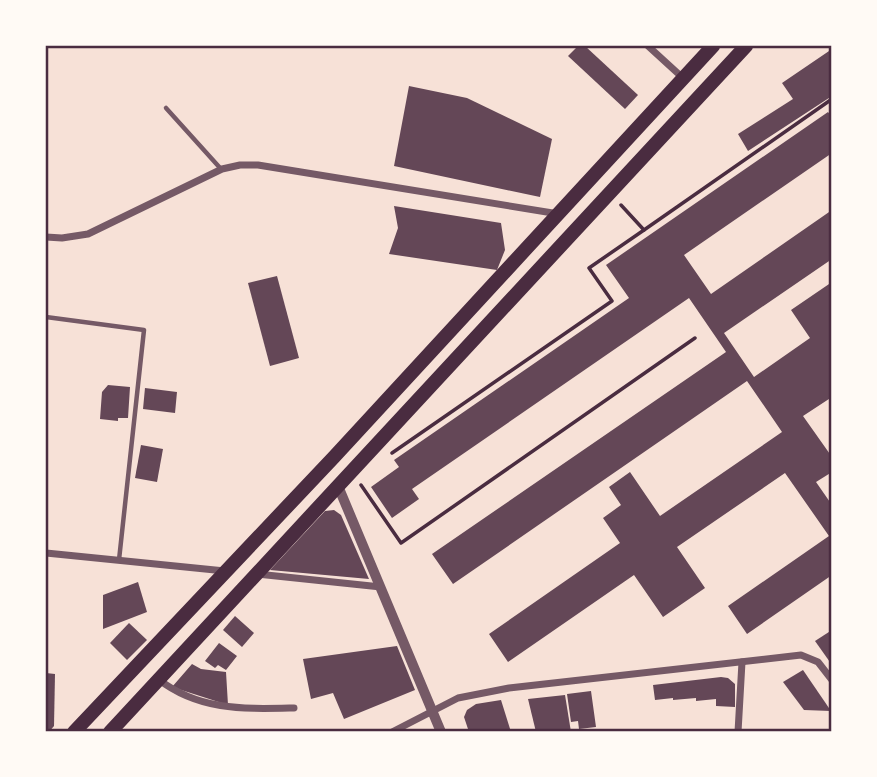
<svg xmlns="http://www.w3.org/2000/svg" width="877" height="777" font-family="'DM Sans',sans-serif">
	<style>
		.building { fill: #644757 }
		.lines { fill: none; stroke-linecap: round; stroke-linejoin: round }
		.path { stroke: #4a2c40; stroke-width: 3.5 }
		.service { stroke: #755966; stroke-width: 4.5 }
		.minor { stroke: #755966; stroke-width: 7 }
		.tertiary { stroke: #755966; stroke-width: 10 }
		.primary { stroke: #4a2c40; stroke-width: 14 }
		.neatline { fill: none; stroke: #4a2c40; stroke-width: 2.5 }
	</style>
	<rect width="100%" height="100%" fill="#f7e1d7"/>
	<!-- building -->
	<g class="building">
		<path d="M578 46H585L638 95 625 109 568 56Z"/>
		<path d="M832 49V96L748 151 738 134 793 99 782 83Z"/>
		<path d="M409 86 467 98 552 139 540 197 394 166Z"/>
		<path d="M828 112 832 117V153L684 255 711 294 832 210V259L724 333 754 377 810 338 791 310 832 282V397L803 416 832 457V472L816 482 832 505V575L747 634 728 606 829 536 785 473 677 547 705 588 663 617 634 575 508 662 489 634 620 543 603 518 621 505 609 487 630 472 660 516 782 432 747 381 453 584 432 554 726 352 689 298 412 489 419 499 392 518 371 487 399 467 394 460 629 298 606 265Z"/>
		<path d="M394 206 501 223 505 250 497 270 389 254 398 228Z"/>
		<path d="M277 276 299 358 270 366 248 283Z"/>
		<path d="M108 385 130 387 128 418H118V421L100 419 102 392Z"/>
		<path d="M145 388 177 392 175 413 143 409Z"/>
		<path d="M141 445 163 449 157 482 135 478Z"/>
		<path d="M334 510 341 515 369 579 270 570 325 511Z"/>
		<path d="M138 582 147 612 103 629V595Z"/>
		<path d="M235 616 254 633 242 647 223 630Z"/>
		<path d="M129 623 147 640 127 660 110 643Z"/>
		<path d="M832 630V665L815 641Z"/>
		<path d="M219 643 237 656 226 670 218 665 215 668 205 661Z"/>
		<path d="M397 646 415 690 344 719 333 693 311 699 303 659Z"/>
		<path d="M192 664 201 669 226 672 228 705 172 687Z"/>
		<path d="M803 670 831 711 804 710 783 682Z"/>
		<path d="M46 673 55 674 54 726 49 732H46Z"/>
		<path d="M721 677 728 678 735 684V707L716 706V699L696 701V698L673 700V698L655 700 653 685Z"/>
		<path d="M591 691 596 727 579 729 578 721 571 722 567 694Z"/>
		<path d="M565 695 571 732H536L528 699Z"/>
		<path d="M501 700 511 732H469L464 717 467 710 476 704Z"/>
	</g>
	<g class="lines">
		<!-- path -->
		<g class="path">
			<path d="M621 205 644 230 832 99"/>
			<path d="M392 453 612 301 589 268 644 230"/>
			<path d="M361 485 401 543 695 338"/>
		</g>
		<!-- service -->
		<g class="service">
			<path d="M166 108 221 169"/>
			<path d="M46 317 144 330 119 560"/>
		</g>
		<!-- minor -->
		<g class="minor">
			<path d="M648 46 683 78"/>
			<path d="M46 237 62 238 88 234 222 169 240 165H258L559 214"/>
			<path d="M46 553 225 571"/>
			<path d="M257 574 381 587"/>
			<path d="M158 679C199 711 244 709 294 708"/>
			<path d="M392 732 458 698 509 688 801 655 818 662 832 680"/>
			<path d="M738 732 742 662"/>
		</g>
		<!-- tertiary -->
		<path class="tertiary" d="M338 486 441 732"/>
		<!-- primary -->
		<g class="primary">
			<path d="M74 732 334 457 713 46"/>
			<path d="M110 732 746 46"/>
		</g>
	</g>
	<!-- border -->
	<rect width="877" height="777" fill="none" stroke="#fffaf5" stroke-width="94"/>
	<rect x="47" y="47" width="783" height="683" class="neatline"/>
</svg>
